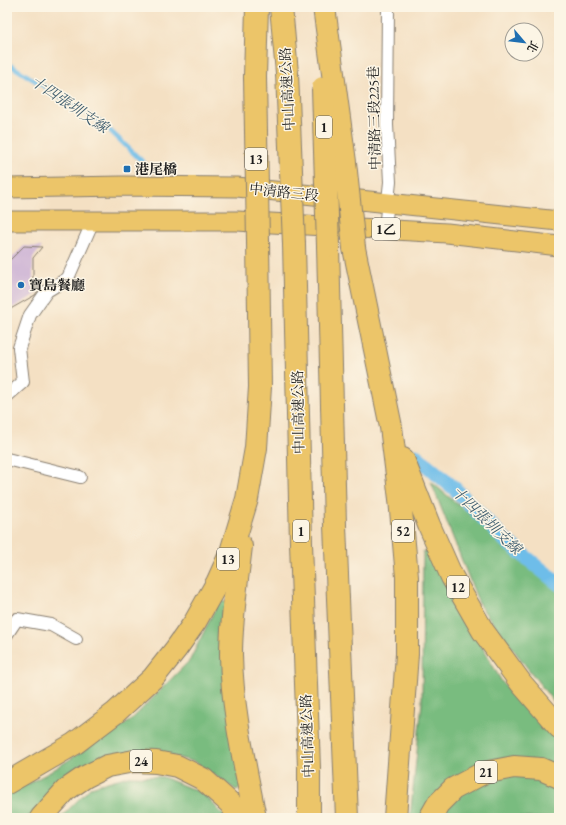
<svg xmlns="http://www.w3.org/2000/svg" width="566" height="825" font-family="'EB Garamond','Noto Serif TC',serif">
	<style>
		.forest { fill: #79bc7f; stroke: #4a6c4e }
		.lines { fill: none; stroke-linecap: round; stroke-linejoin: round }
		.stream { stroke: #6ebde9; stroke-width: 4.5 }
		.canal { stroke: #6ebde9; stroke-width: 15 }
		.building { fill: #c7abd3 }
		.street-casing { stroke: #887e70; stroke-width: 14 }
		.primary-casing { stroke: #887e70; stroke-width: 21 }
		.highway-casing { stroke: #887e70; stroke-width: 24 }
		.street { stroke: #fff; stroke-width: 12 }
		.primary { stroke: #ecc569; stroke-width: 19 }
		.highway { stroke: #ecc569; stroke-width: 22 }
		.highway-bridge-casing { stroke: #887e70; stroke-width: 24; stroke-linecap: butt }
		.highway-bridge { stroke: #ecc569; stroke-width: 22 }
		.poi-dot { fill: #1f6fb2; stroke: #fcf5e5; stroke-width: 1.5 }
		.labels { text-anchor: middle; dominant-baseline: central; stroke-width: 3; stroke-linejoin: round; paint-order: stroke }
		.shield { fill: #fcf5e5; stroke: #5f5d58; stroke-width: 1 }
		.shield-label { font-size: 13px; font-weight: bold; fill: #1c1c1c }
		.street-label { font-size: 14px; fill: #1c1c1c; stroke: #fcf5e5 }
		.poi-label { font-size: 14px; font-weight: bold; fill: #1c1c1c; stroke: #fcf5e5; text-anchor: start }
		.water-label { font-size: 15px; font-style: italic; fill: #3d5c6e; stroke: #fcf5e5 }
	</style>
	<rect width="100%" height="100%" fill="#fcf5e5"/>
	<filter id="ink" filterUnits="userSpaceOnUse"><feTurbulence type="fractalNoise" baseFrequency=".025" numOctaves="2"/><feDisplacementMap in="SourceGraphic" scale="8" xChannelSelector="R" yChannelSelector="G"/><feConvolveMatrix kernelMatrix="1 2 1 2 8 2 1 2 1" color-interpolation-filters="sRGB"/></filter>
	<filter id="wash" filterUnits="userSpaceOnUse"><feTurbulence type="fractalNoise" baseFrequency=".012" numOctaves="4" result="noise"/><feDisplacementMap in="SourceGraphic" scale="16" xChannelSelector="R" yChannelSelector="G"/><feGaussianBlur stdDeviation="0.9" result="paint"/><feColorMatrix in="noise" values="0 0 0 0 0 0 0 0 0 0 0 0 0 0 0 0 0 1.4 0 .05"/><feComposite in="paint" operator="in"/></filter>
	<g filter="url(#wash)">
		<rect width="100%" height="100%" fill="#f4e0c3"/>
		<!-- forest -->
		<g class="forest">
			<path d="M431 482 559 589V709L480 606Z"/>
			<path d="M423 551H430L446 583 502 682 559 741V769L531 760 419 818H410L422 703Z"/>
			<path d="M219 601 227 602 243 787 236 790 195 762 160 753 110 756 35 818H7V795L50 772 130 721 190 660Z"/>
			<path d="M503 769 559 780V818H435L451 797Z"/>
			<path d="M128 776 163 777 204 794 226 818H60L91 787Z"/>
		</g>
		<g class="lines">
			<!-- stream -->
			<path class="stream" d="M7 63 101 122 147 166"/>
			<!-- canal -->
			<path class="canal" d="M416 456 455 489 506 541 559 584"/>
		</g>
		<g id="blocks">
			<!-- building -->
			<path class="building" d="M24 246 42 247 33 258V282L40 288 35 295 7 311V263Z"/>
		</g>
	</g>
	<g filter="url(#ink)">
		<use href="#blocks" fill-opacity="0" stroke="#887e70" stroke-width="1"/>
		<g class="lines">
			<defs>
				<g id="street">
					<path d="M385 228 390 182 387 125 388 7"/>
					<path d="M7 396 23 382 19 348 30 315 47 291 68 278 93 221"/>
					<path d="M7 459 80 477"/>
					<path d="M7 634 17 619 51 625 76 639"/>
				</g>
				<g id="primary">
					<path d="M7 188 122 186 237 187 559 221"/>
					<path d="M7 221H237L447 233 559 246"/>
				</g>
				<g id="highway">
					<path d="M281 7 287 73"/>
					<path d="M255 77 257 7"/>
					<path d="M294 244 301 543 309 768V818"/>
					<path d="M328 246 335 525 347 818"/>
					<path d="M354 248 391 427 400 499 407 577V654L395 818"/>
					<path d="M403 459 429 525 452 577 483 631 521 683 559 727"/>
					<path d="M241 546C237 582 231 618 231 655 232 710 245 764 255 818"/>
					<path d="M7 783 74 744 115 713 153 678 176 649 195 622 217 583 231 552 247 499 256 448 260 387 258 241"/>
					<path d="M41 818 66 790 85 777 107 766 134 761 156 762 177 766 203 779 231 804 239 818"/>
					<path d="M430 818 438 804 453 789 483 773 514 767 541 769 559 777"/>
				</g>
			</defs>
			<!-- street casing -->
			<use href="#street" class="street-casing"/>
			<!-- primary casing -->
			<use href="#primary" class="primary-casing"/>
			<!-- highway casing -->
			<use href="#highway" class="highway-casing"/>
			<!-- street -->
			<use href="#street" class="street"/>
			<!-- primary -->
			<use href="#primary" class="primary"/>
			<!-- highway -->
			<use href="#highway" class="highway"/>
			<defs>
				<g id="highway-bridge">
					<path d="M324 7 345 162 354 248"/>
					<path d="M287 73 294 244"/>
					<path d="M255 77 258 241"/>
					<path d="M323 88 328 246"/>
				</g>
			</defs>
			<!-- highway-bridge casing -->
			<use href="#highway-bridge" class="highway-bridge-casing"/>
			<!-- highway-bridge -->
			<use href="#highway-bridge" class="highway-bridge"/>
		</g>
	</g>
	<!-- markers -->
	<g class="poi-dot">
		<rect x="123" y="165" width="8" height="8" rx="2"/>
		<circle cx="21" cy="285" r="4"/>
	</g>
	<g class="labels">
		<!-- shield labels -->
		<g class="shield">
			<rect x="316" y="116" width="16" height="22" rx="3"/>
			<rect x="245" y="148" width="22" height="22" rx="3"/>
			<rect x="372" y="218" width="28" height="22" rx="3"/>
			<rect x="293" y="520" width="16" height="22" rx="3"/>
			<rect x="392" y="520" width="22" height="22" rx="3"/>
			<rect x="217" y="548" width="22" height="22" rx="3"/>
			<rect x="447" y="576" width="22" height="22" rx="3"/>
			<rect x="130" y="750" width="22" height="22" rx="3"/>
			<rect x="475" y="761" width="22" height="22" rx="3"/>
		</g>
		<g class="shield-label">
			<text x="324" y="127">1</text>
			<text x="256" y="159">13</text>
			<text x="386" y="229">1乙</text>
			<text x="301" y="531">1</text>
			<text x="403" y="531">52</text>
			<text x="228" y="559">13</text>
			<text x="458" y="587">12</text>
			<text x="141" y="761">24</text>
			<text x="486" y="772">21</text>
		</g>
		<!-- street labels -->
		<g class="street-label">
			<text transform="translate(287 89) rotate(-93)">中山高速公路</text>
			<text transform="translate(374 118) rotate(-91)">中清路三段225巷</text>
			<text transform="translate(284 192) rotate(6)">中清路三段</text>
			<text transform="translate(298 412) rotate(-91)">中山高速公路</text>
			<text transform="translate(307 736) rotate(-92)">中山高速公路</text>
		</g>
		<!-- poi labels -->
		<g class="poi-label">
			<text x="135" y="169">港尾橋</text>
			<text x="29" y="285">寶島餐廳</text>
		</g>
		<!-- water labels -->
		<g class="water-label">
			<text transform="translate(70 104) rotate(34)">十四張圳支線</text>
			<text transform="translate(487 520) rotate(44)">十四張圳支線</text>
		</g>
	</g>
	<!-- margin -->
	<rect width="566" height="825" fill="none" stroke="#fcf5e5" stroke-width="24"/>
	<!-- north arrow -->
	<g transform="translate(524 42) rotate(118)"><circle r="19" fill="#fcf5e5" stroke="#a29e95"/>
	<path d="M0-3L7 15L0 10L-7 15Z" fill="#1f6fb2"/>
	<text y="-6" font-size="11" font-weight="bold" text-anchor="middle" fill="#1c1c1c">北</text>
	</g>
</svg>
